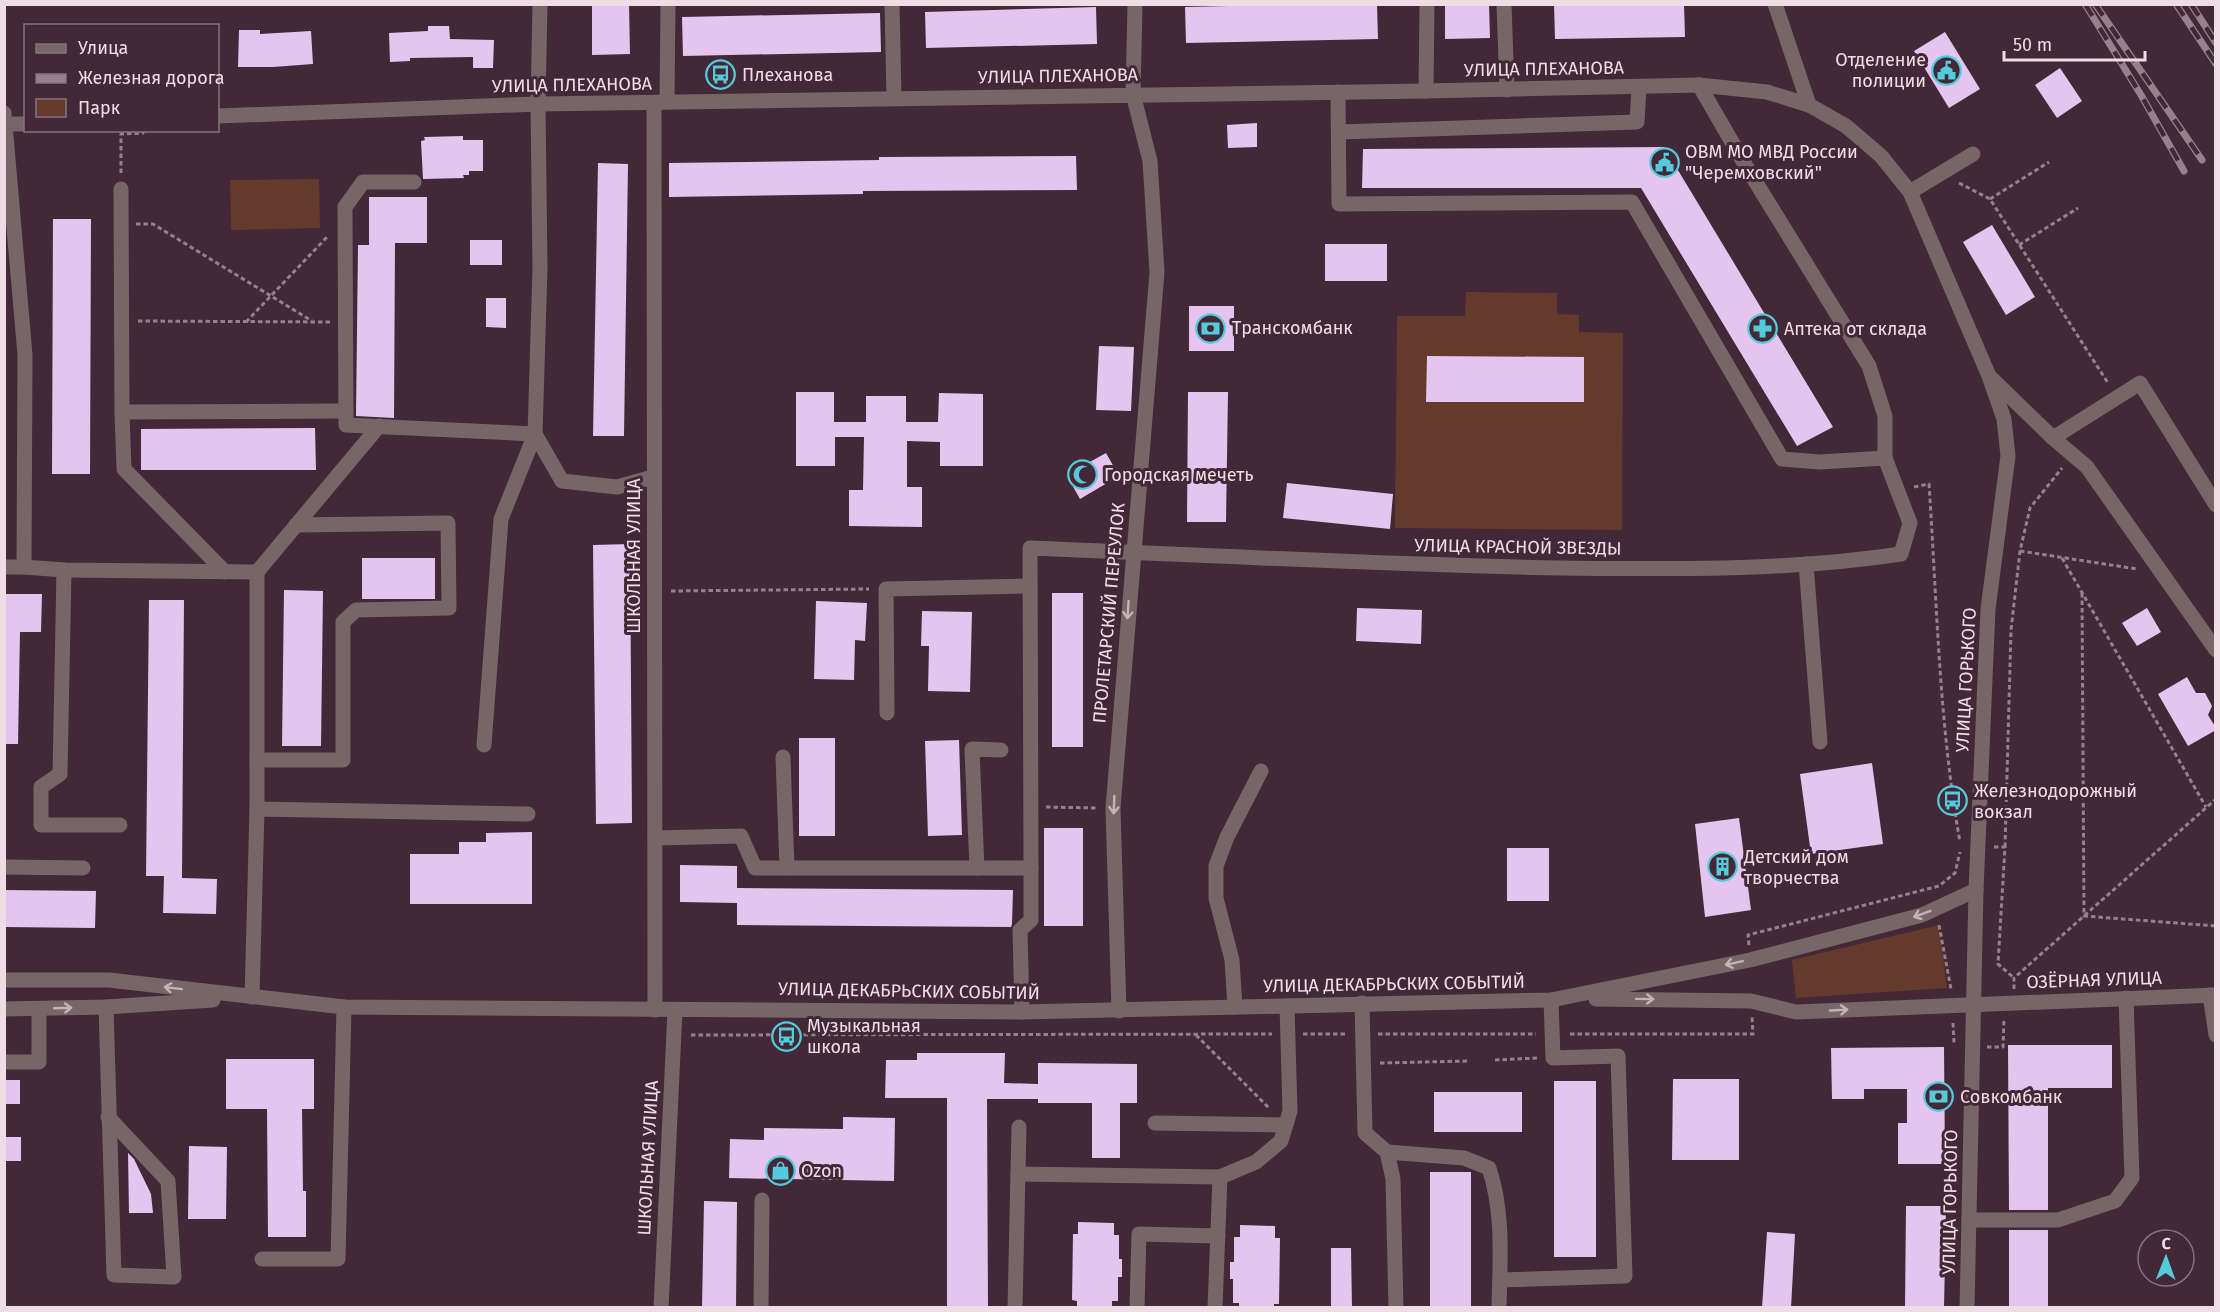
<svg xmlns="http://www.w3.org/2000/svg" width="2220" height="1312" font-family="'Fira Sans',sans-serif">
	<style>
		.green { fill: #633a2b }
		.building { fill: #e5c5f0 }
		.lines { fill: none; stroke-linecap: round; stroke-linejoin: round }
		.path { stroke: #96808c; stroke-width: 3; stroke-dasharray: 4.5 3; stroke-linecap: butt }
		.minor { stroke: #766667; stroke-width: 15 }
		.rail-casing { stroke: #97818d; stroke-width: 7 }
		.rail { stroke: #432837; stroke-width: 4.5; stroke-dasharray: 14; stroke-linecap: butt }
		.oneway { stroke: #c5b3ba }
		.labels { text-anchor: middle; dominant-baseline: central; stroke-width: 6; stroke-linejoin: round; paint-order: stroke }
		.poi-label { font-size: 18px; fill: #efdde6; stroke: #432837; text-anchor: start }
		.street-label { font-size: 18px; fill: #efdde6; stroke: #432837 }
	</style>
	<rect width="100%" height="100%" fill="#432837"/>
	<!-- green -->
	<g class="green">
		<path d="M319 179 320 228 231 230 230 180Z"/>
		<path d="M1466 292 1557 293V314L1579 315V332L1623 333 1622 530 1395 528 1397 316H1465Z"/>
		<path d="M1939 925 1947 988 1796 998 1792 960Z"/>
	</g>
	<!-- building -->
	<g class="building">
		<path d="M592 4H629L630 54 592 55Z"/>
		<path d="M1313 4H1377L1378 39 1186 43 1185 7Z"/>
		<path d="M1445 4H1489L1490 38 1445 39Z"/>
		<path d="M1554 4H1684L1685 37 1555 39Z"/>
		<path d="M1096 7 1097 44 926 48 925 12Z"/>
		<path d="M880 13 881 52 683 56 682 17Z"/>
		<path d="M428 26H449L450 39 494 40 493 68H473V57L410 58V61L390 62 389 33 428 31Z"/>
		<path d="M239 30H260V34L311 31 313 64 273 67H238Z"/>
		<path d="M1945 32 1980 89 1949 108 1914 51Z"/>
		<path d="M2060 68 2082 101 2057 118 2035 85Z"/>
		<path d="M1257 123V147L1228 148 1227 125Z"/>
		<path d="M463 136V140H483V171H469V175H463L464 178 423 179 421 141 425 140 424 137Z"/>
		<path d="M1664 147 1833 427 1797 446 1641 188H1362L1363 149Z"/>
		<path d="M1076 156 1077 190 863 191V194L669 197V163L879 160V157Z"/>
		<path d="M598 163 628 164 624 436H593Z"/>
		<path d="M369 197H427V243H395L394 418 356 416 358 245H369Z"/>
		<path d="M53 219H91L90 474H52Z"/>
		<path d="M1992 225 2035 297 2006 315 1963 242Z"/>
		<rect x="470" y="240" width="32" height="25"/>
		<rect x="1325" y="244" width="62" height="37"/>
		<path d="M486 298H506V328L486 327Z"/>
		<rect x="1189" y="306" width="45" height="45"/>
		<path d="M1099 346 1134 347 1131 411 1096 410Z"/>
		<path d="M1427 356 1584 357V402H1426Z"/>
		<path d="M796 392H834V422H866V396H906V422H938L939 393 983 394V466H940V442L907 441V487H922V527L849 526V490H863L864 437H835V466H796Z"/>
		<path d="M1188 392H1228L1226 522H1187Z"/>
		<path d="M315 428 316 470H141V429Z"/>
		<path d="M1106 453 1119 476 1080 499 1071 483 1074 481 1070 473Z"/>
		<path d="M1287 483 1393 494 1390 529 1283 518Z"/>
		<path d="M630 544 632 823 596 824 593 545Z"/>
		<rect x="362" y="558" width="73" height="41"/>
		<path d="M284 590 323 591 321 746H282Z"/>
		<rect x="1052" y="593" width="31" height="154"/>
		<path d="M4 594H42L41 632H20L18 744H4Z"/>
		<path d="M149 600H184L182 878 217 879 216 914 163 913 164 876H146Z"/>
		<path d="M816 601 867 603 865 641 855 640 854 680 814 679Z"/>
		<path d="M1357 608 1422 610 1421 644 1356 641Z"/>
		<path d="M2147 608 2161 632 2137 646 2122 623Z"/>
		<path d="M922 611 972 612 970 692 928 691 929 646H921Z"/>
		<path d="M2187 677 2196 693H2205L2212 706 2208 715 2216 728V730L2188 746 2158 694Z"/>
		<rect x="799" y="738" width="36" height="98"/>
		<path d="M959 740 962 835 928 836 925 741Z"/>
		<path d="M1872 763 1883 844 1811 854 1800 774Z"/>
		<path d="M1739 818 1751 910 1705 917 1695 824Z"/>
		<rect x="1044" y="828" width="39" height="98"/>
		<path d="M532 832V904H410V854H459V842H486V833Z"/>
		<rect x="1507" y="848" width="42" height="53"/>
		<path d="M680 865 737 866V888L1013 890 1012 924 1011 927 737 925V903L680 902Z"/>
		<path d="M4 890 96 891 95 928 4 927Z"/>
		<path d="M2008 1045H2112V1088H2048V1210H2009Z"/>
		<path d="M1944 1047 1945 1164H1898V1123H1907V1089H1864V1099H1832L1831 1048Z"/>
		<path d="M917 1053H1005L1004 1083 1038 1084V1063L1137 1064V1103H1120V1158H1092V1103H1038V1099H987L988 1308H947V1098H885L886 1060H917Z"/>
		<path d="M226 1059H314V1109H302L303 1191H306V1237H268L267 1109H226Z"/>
		<path d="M1673 1079H1739V1160H1672Z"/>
		<rect x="4" y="1080" width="16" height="24"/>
		<rect x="1554" y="1081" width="42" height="176"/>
		<rect x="1434" y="1092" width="88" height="40"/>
		<path d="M843 1117 895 1118 894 1181 729 1178 730 1139 764 1140V1128L843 1129Z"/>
		<rect x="4" y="1137" width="17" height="24"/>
		<path d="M189 1146 227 1147 226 1219H188Z"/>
		<path d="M128 1153 134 1159 151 1194 153 1213H129Z"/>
		<rect x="1430" y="1172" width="41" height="136"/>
		<path d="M704 1201 737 1202 736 1308H702Z"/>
		<path d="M1906 1206H1946L1944 1308H1905Z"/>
		<path d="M1078 1222 1114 1223V1235H1119V1259H1122V1277H1118V1301H1112V1308H1077V1301L1072 1300 1073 1234H1078Z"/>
		<path d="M1240 1225 1275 1226V1238H1280L1279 1304H1274V1308H1239V1303H1233V1279H1230V1262H1234V1237H1240Z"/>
		<rect x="2009" y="1230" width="39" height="78"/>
		<path d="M1767 1232 1795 1234 1791 1308H1762Z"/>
		<path d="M1331 1248H1351L1352 1308H1331Z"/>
	</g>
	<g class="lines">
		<!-- path -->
		<g class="path">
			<path d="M121 173V134L143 133V130"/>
			<path d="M1959 183 1990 199 2108 383"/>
			<path d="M1990 199 2049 162"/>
			<path d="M136 224H153L312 321"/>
			<path d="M2019 245 2078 208"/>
			<path d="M138 321 330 322"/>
			<path d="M246 322 328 236"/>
			<path d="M1914 487 1929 484C1937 603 1939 724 1960 842"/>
			<path d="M2020 551 2137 569"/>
			<path d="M2062 558 2206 807"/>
			<path d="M671 591 869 589"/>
			<path d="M2082 593 2084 916 2216 926"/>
			<path d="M1046 807 1097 808"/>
			<path d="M1994 847H2005L1998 964 2014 978"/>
			<path d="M2005 847 2011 630 2020 551 2030 508 2062 468"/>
			<path d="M1939 925 1951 989"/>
			<path d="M1749 945 1748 935 1939 886 1955 873 1960 852"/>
			<path d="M2014 989V978L2216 799"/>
			<path d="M1953 1023 1954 1043"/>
			<path d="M1303 1034H1347"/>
			<path d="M1378 1034H1536"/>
			<path d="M1570 1034H1753L1752 1017"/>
			<path d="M691 1035 1272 1034"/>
			<path d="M1196 1035 1269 1108"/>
			<path d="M1987 1047H2003L2004 1019"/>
			<path d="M1495 1060 1538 1058"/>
			<path d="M1380 1063 1468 1061"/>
		</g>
		<!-- minor -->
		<g class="minor">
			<path d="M892 4 894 98"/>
			<path d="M1504 4 1507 90"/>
			<path d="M1775 4 1809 105"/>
			<path d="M1699 85 1747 168 1869 366 1885 416V458"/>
			<path d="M1426 91 1427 4"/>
			<path d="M667 102 668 4"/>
			<path d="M654 103 655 1010"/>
			<path d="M4 113 25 355 24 567 64 570 257 572V809L252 997"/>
			<path d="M218 116 538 104 1426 91 1699 85 1767 92 1809 105 1846 126 1881 156 1910 192 1989 376 2004 419 2008 456 1988 609 1976 890 1967 1308"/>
			<path d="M4 124H26"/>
			<path d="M1339 132 1637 122 1639 87"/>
			<path d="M414 182H363L345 207 346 425 535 434 562 481 617 487 653 477"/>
			<path d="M121 189 122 412 346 411"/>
			<path d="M1910 192 1973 154"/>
			<path d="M1991 378 2053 438 2087 467 2216 650"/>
			<path d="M122 412 124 469 225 572"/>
			<path d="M2053 438 2140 383 2216 505"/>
			<path d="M1806 564 1820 742"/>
			<path d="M4 567H24"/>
			<path d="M64 570 60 774 41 787V825H120"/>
			<path d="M257 572 379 426"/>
			<path d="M887 713 886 589 1030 586"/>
			<path d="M484 745 501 519 535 434 540 268 538 104 540 4"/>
			<path d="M783 757 787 868"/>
			<path d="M257 760H343V622L356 610 449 608 448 523 296 525"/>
			<path d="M257 809 528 814"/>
			<path d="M655 838 741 836 755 868H1031V920L1020 930 1022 1012"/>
			<path d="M4 867 83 868"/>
			<path d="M977 868 972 749 1001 750"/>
			<path d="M1031 868 1030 548C1207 555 1384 565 1561 568 1675 569 1789 571 1901 554L1910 523 1885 458 1820 462 1782 459 1632 202 1339 204 1338 92"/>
			<path d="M4 980H109L344 1007 1022 1012 1551 1000 1750 960 1922 915 1976 890"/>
			<path d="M2210 995 2216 1035"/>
			<path d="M1596 999 1751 1001 1796 1012 2216 995"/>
			<path d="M1362 1003 1365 1133 1387 1152 1393 1179 1396 1308"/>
			<path d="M106 1007 114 1275 174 1277 168 1181 108 1117"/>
			<path d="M1235 1007 1232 960 1216 898V866L1227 837 1261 771"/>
			<path d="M4 1009 106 1007 213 1000"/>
			<path d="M1119 1011 1113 808 1157 272 1150 161 1133 94 1135 4"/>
			<path d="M4 1062H39V1009"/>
			<path d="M1155 1123 1286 1125"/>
			<path d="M1387 1152 1464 1158 1489 1168C1504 1213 1500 1261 1499 1308"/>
			<path d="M1018 1174 1220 1177 1256 1162 1281 1141 1290 1111 1287 1006"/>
			<path d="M1969 1220H2058L2115 1201 2132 1178 2126 998"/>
			<path d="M262 1259H338L344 1007"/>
			<path d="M1500 1280 1625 1276 1618 1056 1553 1058 1551 1000"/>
			<path d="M661 1308 675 1010"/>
			<path d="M761 1308 762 1200"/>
			<path d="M1015 1308 1019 1127"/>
			<path d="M1137 1308 1139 1234 1218 1236"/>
			<path d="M1215 1308 1220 1177"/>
		</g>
		<defs>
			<g id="rail">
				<path d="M2085 4 2141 95 2184 171"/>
				<path d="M2095 4 2202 160"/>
				<path d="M2176 4 2216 64"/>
				<path d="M2191 4 2216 43"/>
			</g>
		</defs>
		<!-- rail casing -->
		<use href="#rail" class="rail-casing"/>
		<!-- rail -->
		<use href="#rail" class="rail"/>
	</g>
	<!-- one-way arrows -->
	<defs><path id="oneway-shaft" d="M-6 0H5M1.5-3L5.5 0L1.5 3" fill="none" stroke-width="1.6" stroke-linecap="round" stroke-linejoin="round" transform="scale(1.5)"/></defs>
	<g class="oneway">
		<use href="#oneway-shaft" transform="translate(1128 610) rotate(94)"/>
		<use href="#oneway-shaft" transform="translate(1114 805) rotate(92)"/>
		<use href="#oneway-shaft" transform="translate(1922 914) rotate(160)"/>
		<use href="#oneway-shaft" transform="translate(1734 963) rotate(168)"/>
		<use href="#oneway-shaft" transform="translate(173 988) rotate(-173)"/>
		<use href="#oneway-shaft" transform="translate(1645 999) rotate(1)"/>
		<use href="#oneway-shaft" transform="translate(63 1008) rotate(-2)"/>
		<use href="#oneway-shaft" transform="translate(1839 1010) rotate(-3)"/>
	</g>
	<!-- icons -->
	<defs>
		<symbol id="civic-ring" viewBox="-11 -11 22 22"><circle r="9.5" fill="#432837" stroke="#53cbdb" stroke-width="1.5"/><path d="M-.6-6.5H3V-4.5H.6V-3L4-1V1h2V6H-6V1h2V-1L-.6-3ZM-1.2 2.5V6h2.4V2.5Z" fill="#53cbdb"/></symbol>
		<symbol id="bus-ring" viewBox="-11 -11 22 22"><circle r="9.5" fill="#432837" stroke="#53cbdb" stroke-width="1.5"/><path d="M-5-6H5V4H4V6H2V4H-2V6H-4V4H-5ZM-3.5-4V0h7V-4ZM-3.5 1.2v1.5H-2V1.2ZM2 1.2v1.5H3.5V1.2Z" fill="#53cbdb"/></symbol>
		<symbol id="bank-ring" viewBox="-11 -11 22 22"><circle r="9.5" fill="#432837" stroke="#53cbdb" stroke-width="1.5"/><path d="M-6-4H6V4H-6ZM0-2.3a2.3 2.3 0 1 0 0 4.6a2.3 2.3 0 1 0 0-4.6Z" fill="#53cbdb"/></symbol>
		<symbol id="pharmacy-ring" viewBox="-11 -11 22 22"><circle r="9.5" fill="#432837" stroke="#53cbdb" stroke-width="1.5"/><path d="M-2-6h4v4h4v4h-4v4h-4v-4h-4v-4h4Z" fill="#53cbdb"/></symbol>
		<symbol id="mosque-ring" viewBox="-11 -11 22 22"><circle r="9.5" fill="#432837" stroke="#53cbdb" stroke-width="1.5"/><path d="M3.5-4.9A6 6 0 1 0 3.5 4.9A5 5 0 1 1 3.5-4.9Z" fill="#53cbdb"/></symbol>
		<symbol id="building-ring" viewBox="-11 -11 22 22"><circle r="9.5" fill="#432837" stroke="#53cbdb" stroke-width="1.5"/><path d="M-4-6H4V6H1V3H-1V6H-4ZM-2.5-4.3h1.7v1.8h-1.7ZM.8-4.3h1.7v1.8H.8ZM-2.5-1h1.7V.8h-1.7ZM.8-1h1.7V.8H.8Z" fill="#53cbdb"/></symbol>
		<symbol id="shop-ring" viewBox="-11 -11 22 22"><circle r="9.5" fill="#432837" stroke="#53cbdb" stroke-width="1.5"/><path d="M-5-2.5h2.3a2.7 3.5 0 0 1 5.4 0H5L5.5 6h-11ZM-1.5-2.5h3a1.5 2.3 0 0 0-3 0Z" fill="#53cbdb"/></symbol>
	</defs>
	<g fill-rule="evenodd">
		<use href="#civic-ring" x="1930" y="54" width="33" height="33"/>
		<use href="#bus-ring" x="704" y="58" width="33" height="33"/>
		<use href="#civic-ring" x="1648" y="146" width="33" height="33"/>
		<use href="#bank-ring" x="1194" y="312" width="33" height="33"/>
		<use href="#pharmacy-ring" x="1746" y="312" width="33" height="33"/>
		<use href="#mosque-ring" x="1066" y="458" width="33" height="33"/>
		<use href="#bus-ring" x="1936" y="784" width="33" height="33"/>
		<use href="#building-ring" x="1706" y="850" width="33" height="33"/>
		<use href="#bus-ring" x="770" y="1020" width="33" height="33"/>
		<use href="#bank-ring" x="1922" y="1080" width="33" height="33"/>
		<use href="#shop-ring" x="764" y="1154" width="33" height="33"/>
	</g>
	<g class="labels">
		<!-- poi labels -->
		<g class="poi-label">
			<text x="1926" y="60" text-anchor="end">Отделение<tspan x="1926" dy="21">полиции</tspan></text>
			<text x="742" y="75">Плеханова</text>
			<text x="1685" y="152">ОВМ МО МВД России<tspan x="1685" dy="21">"Черемховский"</tspan></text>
			<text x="1232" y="328">Транскомбанк</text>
			<text x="1784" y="329">Аптека от склада</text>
			<text x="1104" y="475">Городская мечеть</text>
			<text x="1974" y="791">Железнодорожный<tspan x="1974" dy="21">вокзал</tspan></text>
			<text x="1744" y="857">Детский дом<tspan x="1744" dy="21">творчества</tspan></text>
			<text x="807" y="1026">Музыкальная<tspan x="807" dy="21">школа</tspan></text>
			<text x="1960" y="1097">Совкомбанк</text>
			<text x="801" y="1171">Ozon</text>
		</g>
		<!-- street labels -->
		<g class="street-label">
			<text transform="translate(1544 69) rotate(-1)">УЛИЦА ПЛЕХАНОВА</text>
			<text transform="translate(1058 76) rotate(-1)">УЛИЦА ПЛЕХАНОВА</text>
			<text transform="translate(572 85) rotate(-1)">УЛИЦА ПЛЕХАНОВА</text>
			<text transform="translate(1518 547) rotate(1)">УЛИЦА КРАСНОЙ ЗВЕЗДЫ</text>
			<text transform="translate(634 556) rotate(-90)">ШКОЛЬНАЯ УЛИЦА</text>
			<text transform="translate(1109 613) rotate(-85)">ПРОЛЕТАРСКИЙ ПЕРЕУЛОК</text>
			<text transform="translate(1966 680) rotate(-87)">УЛИЦА ГОРЬКОГО</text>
			<text transform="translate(2094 980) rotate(-2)">ОЗЁРНАЯ УЛИЦА</text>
			<text transform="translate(1394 984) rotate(-1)">УЛИЦА ДЕКАБРЬСКИХ СОБЫТИЙ</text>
			<text transform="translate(909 991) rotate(1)">УЛИЦА ДЕКАБРЬСКИХ СОБЫТИЙ</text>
			<text transform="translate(648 1158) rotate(-87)">ШКОЛЬНАЯ УЛИЦА</text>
			<text transform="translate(1950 1202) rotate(-89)">УЛИЦА ГОРЬКОГО</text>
		</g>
	</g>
	<!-- border -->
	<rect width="2220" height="1312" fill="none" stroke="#efdde6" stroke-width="12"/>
	<!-- legend -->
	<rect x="24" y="24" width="195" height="108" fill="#432837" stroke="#88707d" stroke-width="1.5"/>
	<rect x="36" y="44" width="30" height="9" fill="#766667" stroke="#88707d" stroke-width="1.5"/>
	<text x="78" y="54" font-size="18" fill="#efdde6">Улица</text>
	<rect x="36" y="74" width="30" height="9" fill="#97818d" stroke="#88707d" stroke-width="1.5"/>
	<text x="78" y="84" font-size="18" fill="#efdde6">Железная дорога</text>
	<rect x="36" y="99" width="30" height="18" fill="#633a2b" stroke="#88707d" stroke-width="1.5"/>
	<text x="78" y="114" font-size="18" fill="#efdde6">Парк</text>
	<!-- north arrow -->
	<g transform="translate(2166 1258) rotate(1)"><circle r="28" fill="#432837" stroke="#88707d" stroke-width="1.5"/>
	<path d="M0-4.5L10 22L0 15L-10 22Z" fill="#53cbdb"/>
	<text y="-9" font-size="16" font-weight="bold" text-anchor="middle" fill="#efdde6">С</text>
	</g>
	<!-- scale -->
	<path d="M2004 51v9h141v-9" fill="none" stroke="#efdde6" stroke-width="3"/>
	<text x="2013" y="51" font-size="18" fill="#efdde6" stroke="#432837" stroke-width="4.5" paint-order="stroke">50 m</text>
</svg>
